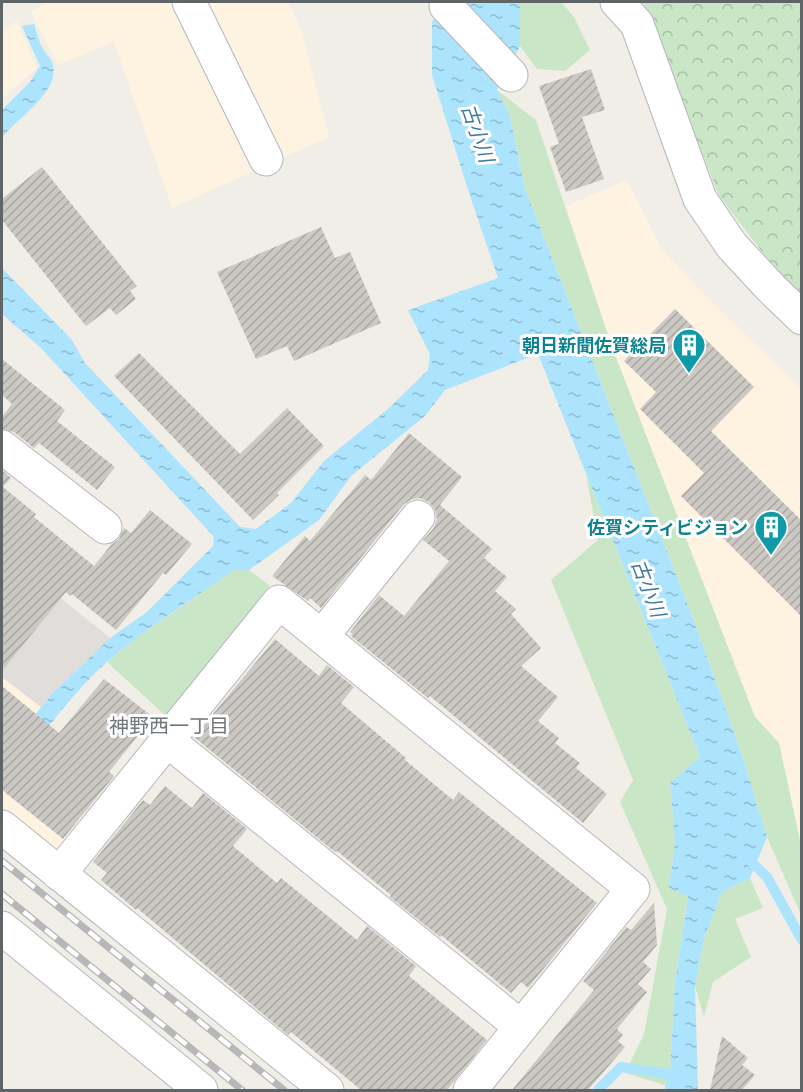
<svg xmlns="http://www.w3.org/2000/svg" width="803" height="1092" font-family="Manrope,'Noto Sans JP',sans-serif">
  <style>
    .commercial { fill: #fdf3e0 }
    .industrial { fill: #e0ddda }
    .green { fill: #c9e7c6 }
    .park { fill: url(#park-crowns) }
    .water { fill: url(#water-ripples) }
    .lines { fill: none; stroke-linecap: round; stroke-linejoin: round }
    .stream { stroke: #ace3fd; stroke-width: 10 }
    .building { fill: url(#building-hatch) }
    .minor-casing { stroke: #b5b8bc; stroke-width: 35 }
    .minor { stroke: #fff; stroke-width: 33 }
    .rail-casing { stroke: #b6b7b7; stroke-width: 7 }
    .rail { stroke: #fff; stroke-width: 4.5; stroke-dasharray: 14; stroke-linecap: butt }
    .labels { text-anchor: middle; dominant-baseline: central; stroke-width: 6; stroke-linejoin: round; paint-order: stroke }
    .culture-label { font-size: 18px; font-weight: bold; fill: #0d838f; stroke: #fff; text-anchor: end }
    .water-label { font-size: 20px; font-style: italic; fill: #41799f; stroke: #fff }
    .neighbourhood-label { font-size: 20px; fill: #707679; stroke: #fff }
  </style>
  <defs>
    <pattern id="park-crowns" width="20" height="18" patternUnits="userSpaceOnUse" patternTransform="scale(1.5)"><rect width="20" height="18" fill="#c9e7c6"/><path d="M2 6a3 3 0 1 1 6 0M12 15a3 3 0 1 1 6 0" fill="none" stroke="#a6bfa5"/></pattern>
    <pattern id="water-ripples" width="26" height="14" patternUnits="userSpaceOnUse" patternTransform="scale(1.5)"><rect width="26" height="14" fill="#ace3fd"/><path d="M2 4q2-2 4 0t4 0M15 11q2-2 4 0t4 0" fill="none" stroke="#8fbcd1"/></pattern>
    <pattern id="building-hatch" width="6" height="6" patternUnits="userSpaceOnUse" patternTransform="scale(1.5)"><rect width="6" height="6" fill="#ccc9c4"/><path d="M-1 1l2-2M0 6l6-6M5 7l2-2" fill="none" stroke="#a9a7a3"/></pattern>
  </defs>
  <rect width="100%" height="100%" fill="#f1eee8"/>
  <!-- commercial -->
  <path class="commercial" d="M 46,2 L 288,2 L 301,29 L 329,137 L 172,208 L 114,42 L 58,65 L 31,12 Z
    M 17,21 L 37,68 L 2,99 L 2,31 Z
    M 627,180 L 661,248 L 704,294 L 801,389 L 801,845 L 779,743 L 755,717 L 612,347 L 566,206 Z
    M 2,677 L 41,707 L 2,755 Z
    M 23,759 L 89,815 L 55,852 L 2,809 L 2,780 Z"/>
  <!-- industrial -->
  <path class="industrial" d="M 2,550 L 110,638 L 52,694 L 41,707 L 2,677 Z"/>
  <!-- green -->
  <path class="green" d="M 520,2 L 561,2 L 574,17 L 590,50 L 565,71 L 537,69 L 520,46 Z
    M 497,90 L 536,120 L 612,347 L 755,717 L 779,743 L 801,845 L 801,915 L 767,837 L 740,749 L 691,613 L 525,189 L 510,116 Z
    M 586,474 L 700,757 L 670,783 L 675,841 L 669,888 L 688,895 L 675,983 L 670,1074 L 665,1085 L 625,1073 L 644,1034 L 667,909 L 620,802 L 633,780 L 551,580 L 598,540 Z
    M 234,570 L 249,570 L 270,586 L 168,718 L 107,662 L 140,635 Z
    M 750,878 L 763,908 L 735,919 L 751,957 L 713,982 L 704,1017 L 695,986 L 705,935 L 722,892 Z"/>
  <!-- park -->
  <path class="park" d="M 643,2 L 801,2 L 801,298 L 784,280 L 719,196 Z"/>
  <!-- water -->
  <path class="water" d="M 456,2 L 520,2 L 520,46 L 497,90 L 510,116 L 525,189 L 691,613 L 740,749 L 767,837 L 750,878 L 722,892 L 705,935 L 695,986 L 698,1090 L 665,1090 L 665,1085 L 670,1074 L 675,983 L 688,896 L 669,888 L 675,841 L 670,783 L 700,757 L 538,354 L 445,390 L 425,416 L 351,476 L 319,520 L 249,570 L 234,570 C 192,600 147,627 108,661 C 68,696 39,743 2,780 L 2,755 L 52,694 L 110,638 L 147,612 L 213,546 L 214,537 L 41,348 L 2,314 L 2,268 L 72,340 L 85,363 L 240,527 L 256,529 L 291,503 L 324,461 L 388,409 L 428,370 L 430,354 L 408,310 L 498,278 L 470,196 L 432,75 L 432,21 Z
    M 34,24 C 37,33 39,43 44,51 C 46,54 51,58 52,62 C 63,91 16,118 2,138 L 2,110 L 30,82 L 40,66 L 22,26 Z"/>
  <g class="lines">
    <!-- stream -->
    <path class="stream" d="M 746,857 L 767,877 L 802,940
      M 598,1090 L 621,1067 L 681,1076"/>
  </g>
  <!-- building -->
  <path class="building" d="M 591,69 L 605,110 L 582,117 L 604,179 L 566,192 L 550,147 L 559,144 L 539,86 Z
    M 42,167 L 137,286 L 130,291 L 136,299 L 116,315 L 110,308 L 86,326 L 2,220 L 2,199 Z
    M 321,227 L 335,258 L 350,252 L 381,323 L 294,361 L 287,346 L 256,359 L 217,272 Z
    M 675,309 L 754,387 L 711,431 L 801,520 L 801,616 L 681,496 L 704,473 L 640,409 L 656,392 L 624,361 Z
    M 139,353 L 240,454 L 287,408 L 324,446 L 277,493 L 279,495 L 253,520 L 114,376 Z
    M 2,359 L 65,410 L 57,421 L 115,467 L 97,490 L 39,443 L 34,448 L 14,432 L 2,429 L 2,417 L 12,404 L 2,395 Z
    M 409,433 L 462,477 L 440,505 L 492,549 L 484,558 L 507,577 L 495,591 L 516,609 L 511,614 L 541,648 L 521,666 L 558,697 L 538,721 L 559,738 L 555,743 L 580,763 L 576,768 L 607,794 L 583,823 L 430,696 L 428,698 L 351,636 L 353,634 L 350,632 L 379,595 L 404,616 L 449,561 L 423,540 L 433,529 L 437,519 L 435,510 L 429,502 L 420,498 L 412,499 L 403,505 L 321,608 L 310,598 L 308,601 L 272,576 L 305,536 L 310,541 L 365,475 L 371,480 Z
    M 2,470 L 11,478 L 3,487 L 36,514 L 34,517 L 94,566 L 111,545 L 119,539 L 124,528 L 131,533 L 150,510 L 192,544 L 166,575 L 163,573 L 116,630 L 72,594 L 70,596 L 66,592 L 2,671 Z
    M 275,639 L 319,676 L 327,665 L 354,687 L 341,703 L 406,758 L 405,760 L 453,800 L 459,792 L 597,903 L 528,988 L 521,982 L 511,993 L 454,946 L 441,935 L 440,937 L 390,897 L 391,895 L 337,851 L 335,852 L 194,737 Z
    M 104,679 L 153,717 L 109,772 L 114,776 L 63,839 L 2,790 L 2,686 L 59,733 Z
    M 165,786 L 192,808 L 203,793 L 247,829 L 233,846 L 277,883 L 281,878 L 357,940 L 367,926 L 416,966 L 409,976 L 487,1040 L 447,1090 L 361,1090 L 291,1032 L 288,1035 L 137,908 L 136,910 L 101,880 L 107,873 L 93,862 L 143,800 L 150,805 Z
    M 654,903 L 657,945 L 643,962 L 651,969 L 638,984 L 647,992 L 617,1029 L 623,1035 L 618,1041 L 625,1047 L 588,1090 L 512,1090 L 594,990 L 583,981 L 626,927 L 631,930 Z
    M 722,1036 L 748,1058 L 742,1065 L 755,1075 L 742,1090 L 710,1090 Z"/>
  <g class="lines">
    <defs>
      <path id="minor" d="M 189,2 L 266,159
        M 617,2 L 637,24 L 700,199 L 732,246 L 771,288 L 802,318
        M 446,6 L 511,75
        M 2,447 L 105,527
        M 322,636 L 418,517
        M 167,740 L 521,1027
        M 2,827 L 327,1090
        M 59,874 L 279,602 L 633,889 L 470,1090
        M 2,928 L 201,1090"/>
    </defs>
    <!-- minor casing -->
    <use href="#minor" class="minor-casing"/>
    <!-- minor -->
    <use href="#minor" class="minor"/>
    <defs>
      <path id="rail" d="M 2,861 L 284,1090
        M 2,894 L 242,1090"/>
    </defs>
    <!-- rail casing -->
    <use href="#rail" class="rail-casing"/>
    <!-- rail -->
    <use href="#rail" class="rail"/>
  </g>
  <!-- icons -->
  <defs>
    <symbol id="building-pin" viewBox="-11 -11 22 30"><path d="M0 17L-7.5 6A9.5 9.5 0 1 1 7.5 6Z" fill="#0f9aa8" stroke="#fff"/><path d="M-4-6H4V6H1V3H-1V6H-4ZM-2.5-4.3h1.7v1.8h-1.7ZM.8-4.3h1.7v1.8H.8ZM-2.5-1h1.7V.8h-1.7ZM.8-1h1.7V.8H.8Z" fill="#fff"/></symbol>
  </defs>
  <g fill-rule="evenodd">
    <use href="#building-pin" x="670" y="326" width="38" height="52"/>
    <use href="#building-pin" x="752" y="508" width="38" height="52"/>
  </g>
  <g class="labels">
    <!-- culture labels -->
    <g class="culture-label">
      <text x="666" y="345">朝日新聞佐賀総局</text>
      <text x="748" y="527">佐賀シティビジョン</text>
    </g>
    <!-- water labels -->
    <g class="water-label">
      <text transform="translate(478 133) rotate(71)">古小川</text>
      <text transform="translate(649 588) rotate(69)">古小川</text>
    </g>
    <!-- neighbourhood labels -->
    <g class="neighbourhood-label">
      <text x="169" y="725">神野西一丁目</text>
    </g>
  </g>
  <!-- border -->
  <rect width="803" height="1092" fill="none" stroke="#5f6467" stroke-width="6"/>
</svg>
